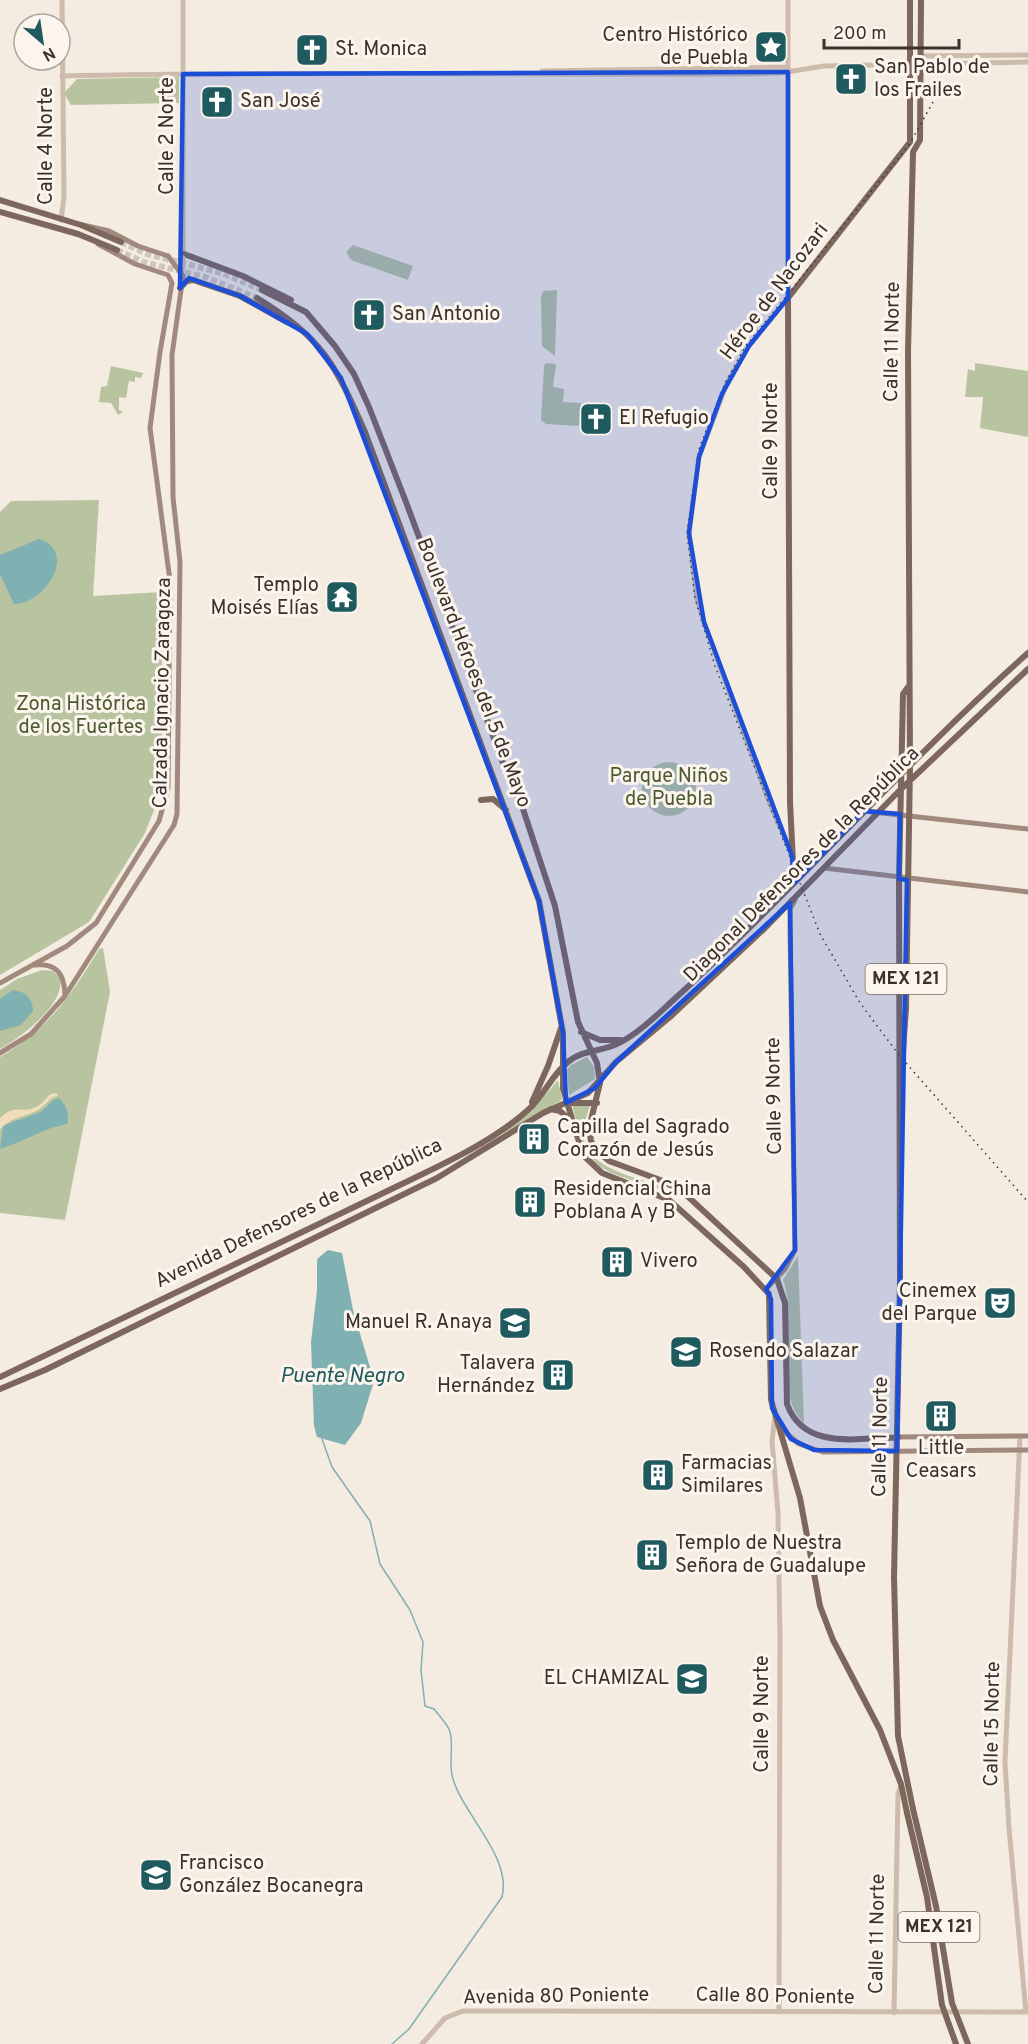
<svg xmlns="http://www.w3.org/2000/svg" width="1028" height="2044" font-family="Overpass,sans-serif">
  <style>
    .green { fill: #b8c4a0 }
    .sand { fill: #efdcb8 }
    .water { fill: #7fb0b2 }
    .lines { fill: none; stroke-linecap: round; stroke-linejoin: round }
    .stream { stroke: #7fb0b2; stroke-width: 1.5 }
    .primary-tunnel { stroke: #cfc6bd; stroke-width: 6; stroke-dasharray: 6 3; stroke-linecap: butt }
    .tertiary { stroke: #cdbbac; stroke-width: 5 }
    .secondary { stroke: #a18a7d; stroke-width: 5 }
    .primary { stroke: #7d675c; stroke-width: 6 }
    .rail { stroke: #3b302b; stroke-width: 1.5; stroke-dasharray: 1.5 4.5; stroke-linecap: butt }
    .tertiary-bridge { stroke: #cdbbac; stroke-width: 5 }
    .secondary-bridge { stroke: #a18a7d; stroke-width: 5 }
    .primary-bridge { stroke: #7d675c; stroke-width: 6 }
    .marked { fill: #1d4ed8; fill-opacity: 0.2; stroke: #1d4ed8; stroke-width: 4.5; stroke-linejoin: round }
    .labels { text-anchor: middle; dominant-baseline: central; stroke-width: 6; stroke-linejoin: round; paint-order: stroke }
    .shield { fill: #fbf5ee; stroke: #756b66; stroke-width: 1.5 }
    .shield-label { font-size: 18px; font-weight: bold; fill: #3b302b }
    .poi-label { font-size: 20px; fill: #3b302b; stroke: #fbf5ee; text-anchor: start }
    .street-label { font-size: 20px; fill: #3b302b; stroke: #fbf5ee }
    .park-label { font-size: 20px; fill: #4a5a2e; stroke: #fbf5ee }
    .water-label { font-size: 21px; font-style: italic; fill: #1f5a5e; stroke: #fbf5ee }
  </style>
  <rect width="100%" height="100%" fill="#f4ebe1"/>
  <!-- green -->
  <path class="green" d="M 179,77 L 179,103 L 71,105 L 64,93 L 77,79 Z
    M 353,245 L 413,266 L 408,280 L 351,260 L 346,252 Z
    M 557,290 L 555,356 L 542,346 L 541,297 L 543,291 Z
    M 546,363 L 556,364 L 553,387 L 564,389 L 563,402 L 581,403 L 579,426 L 546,424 L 541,420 L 544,366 Z
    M 975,363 L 1028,371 L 1028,437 L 980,428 L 983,397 L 965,397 L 968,369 L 975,371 Z
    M 111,366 L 143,373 L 141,378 L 135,377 L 135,382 L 129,381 L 126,398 L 119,397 L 119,410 L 123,412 L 118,415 L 111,403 L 99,402 L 101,387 L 107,386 Z
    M 99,500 L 93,596 L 162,592 L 162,766 L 156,805 L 145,833 L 89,922 L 0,975 L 0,512 L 11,501 Z
    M642 789a27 27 0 1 1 54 0a27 27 0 1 1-54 0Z
    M 103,948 L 110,992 L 65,1220 L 0,1213 L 0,1057 C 48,1029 71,996 99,949 Z
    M 42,970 L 53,971 L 60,978 C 66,1004 20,1038 0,1049 L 0,990 L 17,979 Z
    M 587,1057 L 594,1067 L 595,1079 L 569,1095 L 567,1070 L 571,1065 Z
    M 558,1080 L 562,1100 L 504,1133 L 503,1131 L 532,1111 Z
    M 572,1104 L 590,1105 C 588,1114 583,1123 583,1133 C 584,1168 635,1177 661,1186 L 662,1190 C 598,1168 588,1175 572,1104 Z
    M 798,1256 L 804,1423 C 771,1392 798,1321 783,1280 Z"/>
  <!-- sand -->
  <path class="sand" d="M 54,1093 L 58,1094 L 57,1096 C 49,1098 45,1106 38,1110 C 26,1117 10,1117 0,1130 L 0,1118 C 15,1103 22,1114 36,1107 C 44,1104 46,1095 54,1093 Z"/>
  <!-- water -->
  <path class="water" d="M 39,539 C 78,551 46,604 14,604 L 0,574 L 0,555 Z
    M 13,990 C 25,991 33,998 33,1011 L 21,1025 L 0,1031 L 0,999 Z
    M 59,1098 C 66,1104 70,1115 67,1124 C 44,1128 23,1142 0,1149 L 3,1126 C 15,1120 30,1117 40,1112 C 48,1107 50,1100 59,1098 Z
    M 328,1250 L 342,1253 L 353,1310 L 374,1381 L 361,1423 L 345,1445 L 317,1437 L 314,1426 L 311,1342 L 317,1290 L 317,1259 Z"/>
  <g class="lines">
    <!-- stream -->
    <path class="stream" d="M 322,1439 L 332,1467 L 370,1521 L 380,1564 L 410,1610 L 423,1642 L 421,1670 L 425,1706 L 434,1709 C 439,1716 448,1724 450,1732 C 454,1747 448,1764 453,1779 C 464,1816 512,1857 502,1897 L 409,2029 L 392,2044"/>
    <!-- primary-tunnel -->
    <path class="primary-tunnel" d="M 121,242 L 147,254 L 222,273 L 262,290
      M 117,250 L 143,262 L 205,277 L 257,298"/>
    <!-- tertiary -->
    <path class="tertiary" d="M 183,0 L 183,256
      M 788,0 L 788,298 L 749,346 L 727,383 L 699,457 L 689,533 L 697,599 L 704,622 L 768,799 L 792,854
      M 921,56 L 1028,55
      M 542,71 L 788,67
      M 62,76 C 292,71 521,75 750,74 L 780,73 L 824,66 L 1028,62
      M 61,220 L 64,197 L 62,0
      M 775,1417 L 772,1441 L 778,1513 L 780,1639 L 779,2012
      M 894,2013 L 898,1794 L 901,1786
      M 422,2044 L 445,2018 L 463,2011 L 1026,2012 L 1009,1828 L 1005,1762 L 1020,1436"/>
    <!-- secondary -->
    <path class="secondary" d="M 83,225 L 109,231 L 138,246 L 168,256
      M 864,811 L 1028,829
      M 824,868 L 1028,892
      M 35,965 C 57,963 64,974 65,994
      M 0,983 L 67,946 L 96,923 L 159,821 L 168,788 L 170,581 L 150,428 L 160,352 L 172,283 L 168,275 L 135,264 L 98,244
      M 0,1053 L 31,1034 L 65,996 L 174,825 L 177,814 L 180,562 L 173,497 L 172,355 L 183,276
      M 766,1289 L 785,1269 L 795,1250 L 790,931 L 790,909 L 795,900
      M 781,1429 L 799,1444 L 823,1452 L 1028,1450
      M 898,1437 L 1028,1436"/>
    <!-- primary -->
    <path class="primary" d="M 0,200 L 81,225 L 121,242
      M 0,212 L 78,234 L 117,250
      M 184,254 L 243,276 L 291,300
      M 180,288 L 187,281 L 193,280 L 240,296 L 287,322
      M 262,290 L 306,312 L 335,346 L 354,374 L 369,407 L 406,502 L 505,768 L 521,803 L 555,906 L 578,1022 L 597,1063 L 600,1083 L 589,1128 L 591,1141 L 598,1152 L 609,1161 L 663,1181 L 683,1192 L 777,1279 L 785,1303 L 787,1404 C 804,1451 858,1438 898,1437
      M 257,298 C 322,337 335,364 365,432 L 539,901 L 563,1033 L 563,1089 L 583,1155 L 602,1173 L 669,1200 L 744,1267 L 769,1294 L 771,1400 L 800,1498 L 820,1606 L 833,1640 L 880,1730 L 901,1784 L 907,1813
      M 908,687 L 903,694 L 899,879 L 900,1281 L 894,1577 L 898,1736 L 913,1809
      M 481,800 L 493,799 L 506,810
      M 794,882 L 790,802 L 788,298 L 910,142 L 910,0
      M 581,1032 L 600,1040 L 621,1040
      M 902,1064 L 906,1009 L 910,766 L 908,351 L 913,152 L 920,140 L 921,0
      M 532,1102 L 548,1066 L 561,1028
      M 570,1103 L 597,1103
      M 551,1109 L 560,1111 L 570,1120
      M 0,1377 L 375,1197 C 425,1172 487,1147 528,1110 C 544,1096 552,1074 569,1061 C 584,1049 603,1052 619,1043 C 637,1034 655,1017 669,1004 C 793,892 903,764 1028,653
      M 0,1389 L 45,1370 L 437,1178 L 543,1113 L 588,1093 L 616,1062 L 670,1017 L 765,928 L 900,790 L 1028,669"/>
    <!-- rail -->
    <path class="rail" d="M 933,102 L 909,145 L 745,347 L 725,383 L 699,449 L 687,533 L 695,598 L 715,666 L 820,934 L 860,1003 L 899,1055 L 1028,1202"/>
    <!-- tertiary-bridge -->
    <path class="tertiary-bridge" d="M 182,272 L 183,258"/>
    <!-- secondary-bridge -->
    <path class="secondary-bridge" d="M 168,256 L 183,276"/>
    <!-- primary-bridge -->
    <path class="primary-bridge" d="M 913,1809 L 936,1906 L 952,2003 L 968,2044
      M 907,1813 L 927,1897 L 942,2005 L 956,2044"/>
  </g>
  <!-- marked area -->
  <path class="marked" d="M 788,72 L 788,298 L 749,346 L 722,394 L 699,457 L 689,533 L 704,622 L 792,856 L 794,883 L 864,811 L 900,814 L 899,879 L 907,880 L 897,1451 L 814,1450 L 791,1439 L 772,1408 L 771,1299 L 766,1289 L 795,1250 L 790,903 L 616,1062 L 595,1088 L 566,1103 L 563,1033 L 539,901 L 341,378 L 307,334 L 240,296 L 189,278 L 180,288 L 183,74 Z"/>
  <!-- icons -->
  <defs>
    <symbol id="sight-square" viewBox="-11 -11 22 22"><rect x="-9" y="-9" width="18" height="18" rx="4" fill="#1f5a5e" stroke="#fbf5ee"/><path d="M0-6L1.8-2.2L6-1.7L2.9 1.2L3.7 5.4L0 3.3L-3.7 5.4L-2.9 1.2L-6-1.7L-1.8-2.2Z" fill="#fff"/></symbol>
    <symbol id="church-square" viewBox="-11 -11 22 22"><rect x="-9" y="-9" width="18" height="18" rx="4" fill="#1f5a5e" stroke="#fbf5ee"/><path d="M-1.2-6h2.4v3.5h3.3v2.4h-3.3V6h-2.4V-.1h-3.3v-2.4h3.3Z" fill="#fff"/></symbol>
    <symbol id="temple-square" viewBox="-11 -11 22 22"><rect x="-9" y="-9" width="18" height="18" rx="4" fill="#1f5a5e" stroke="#fbf5ee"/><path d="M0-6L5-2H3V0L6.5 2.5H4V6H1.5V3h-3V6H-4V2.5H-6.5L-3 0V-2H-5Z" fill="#fff"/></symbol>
    <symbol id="building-square" viewBox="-11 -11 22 22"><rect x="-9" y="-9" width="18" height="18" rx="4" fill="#1f5a5e" stroke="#fbf5ee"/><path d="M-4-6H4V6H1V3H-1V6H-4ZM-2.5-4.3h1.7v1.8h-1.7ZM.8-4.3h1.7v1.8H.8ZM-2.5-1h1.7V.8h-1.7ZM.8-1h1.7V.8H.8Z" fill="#fff"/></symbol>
    <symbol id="theatre-square" viewBox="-11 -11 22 22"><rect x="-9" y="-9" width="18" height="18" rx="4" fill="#1f5a5e" stroke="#fbf5ee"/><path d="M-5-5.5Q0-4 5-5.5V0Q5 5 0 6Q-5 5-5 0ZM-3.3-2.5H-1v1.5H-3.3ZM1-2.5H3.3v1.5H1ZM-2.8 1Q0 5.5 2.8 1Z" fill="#fff"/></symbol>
    <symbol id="school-square" viewBox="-11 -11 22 22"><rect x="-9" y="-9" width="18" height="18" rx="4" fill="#1f5a5e" stroke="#fbf5ee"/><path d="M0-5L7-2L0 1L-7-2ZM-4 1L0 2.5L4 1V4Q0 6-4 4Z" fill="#fff"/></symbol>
  </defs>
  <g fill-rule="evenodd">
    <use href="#sight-square" x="752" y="28" width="38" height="38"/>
    <use href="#church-square" x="293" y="31" width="38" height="38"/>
    <use href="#church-square" x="832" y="60" width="38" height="38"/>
    <use href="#church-square" x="198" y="83" width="38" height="38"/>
    <use href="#church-square" x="350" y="296" width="38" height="38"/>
    <use href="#church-square" x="577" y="400" width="38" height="38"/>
    <use href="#temple-square" x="323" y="578" width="38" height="38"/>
    <use href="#building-square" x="515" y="1120" width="38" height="38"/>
    <use href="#building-square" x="511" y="1183" width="38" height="38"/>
    <use href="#building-square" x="598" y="1243" width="38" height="38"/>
    <use href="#theatre-square" x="981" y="1284" width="38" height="38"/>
    <use href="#school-square" x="496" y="1304" width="38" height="38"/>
    <use href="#school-square" x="667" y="1333" width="38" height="38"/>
    <use href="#building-square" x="539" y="1356" width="38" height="38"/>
    <use href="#building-square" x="922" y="1397" width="38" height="38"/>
    <use href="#building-square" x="639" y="1456" width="38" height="38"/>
    <use href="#building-square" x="633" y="1536" width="38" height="38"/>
    <use href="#school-square" x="673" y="1660" width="38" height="38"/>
    <use href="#school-square" x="137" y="1856" width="38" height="38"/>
  </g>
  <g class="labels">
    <!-- shield labels -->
    <g class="shield">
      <rect x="865.5" y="964" width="81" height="30" rx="4.5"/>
      <rect x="898.5" y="1912" width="81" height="30" rx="4.5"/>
    </g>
    <g class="shield-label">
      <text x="906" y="979">MEX 121</text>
      <text x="939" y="1927">MEX 121</text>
    </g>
    <!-- poi labels -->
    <g class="poi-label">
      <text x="748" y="36" text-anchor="end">Centro Histórico<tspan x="748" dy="23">de Puebla</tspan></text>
      <text x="335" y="50">St. Monica</text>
      <text x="874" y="68">San Pablo de<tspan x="874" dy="23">los Frailes</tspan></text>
      <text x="240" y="102">San José</text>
      <text x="392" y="315">San Antonio</text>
      <text x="619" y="419">El Refugio</text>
      <text x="319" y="586" text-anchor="end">Templo<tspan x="319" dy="23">Moisés Elías</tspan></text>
      <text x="557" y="1128">Capilla del Sagrado<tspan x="557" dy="23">Corazón de Jesús</tspan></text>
      <text x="553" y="1190">Residencial China<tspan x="553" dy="23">Poblana A y B</tspan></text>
      <text x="640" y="1262">Vivero</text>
      <text x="977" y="1292" text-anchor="end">Cinemex<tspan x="977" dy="23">del Parque</tspan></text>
      <text x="492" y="1323" text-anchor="end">Manuel R. Anaya</text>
      <text x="709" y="1352">Rosendo Salazar</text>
      <text x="535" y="1364" text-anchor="end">Talavera<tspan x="535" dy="23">Hernández</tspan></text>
      <text x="941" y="1449" text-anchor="middle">Little<tspan x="941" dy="23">Ceasars</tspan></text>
      <text x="681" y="1464">Farmacias<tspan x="681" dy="23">Similares</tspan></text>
      <text x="675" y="1544">Templo de Nuestra<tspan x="675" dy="23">Señora de Guadalupe</tspan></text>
      <text x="669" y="1679" text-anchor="end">EL CHAMIZAL</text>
      <text x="179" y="1864">Francisco<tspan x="179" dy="23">González Bocanegra</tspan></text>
    </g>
    <!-- street labels -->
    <g class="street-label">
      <text transform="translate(168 136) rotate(-90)">Calle 2 Norte</text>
      <text transform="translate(47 146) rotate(-90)">Calle 4 Norte</text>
      <text transform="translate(775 292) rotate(-53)">Héroe de Nacozari</text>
      <text transform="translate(893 342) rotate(-89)">Calle 11 Norte</text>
      <text transform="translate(772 441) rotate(-90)">Calle 9 Norte</text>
      <text transform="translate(473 673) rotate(69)">Boulevard Héroes del 5 de Mayo</text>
      <text transform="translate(163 693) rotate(-89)">Calzada Ignacio Zaragoza</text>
      <text transform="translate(802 865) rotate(-45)">Diagonal Defensores de la República</text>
      <text transform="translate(775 1096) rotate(-91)">Calle 9 Norte</text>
      <text transform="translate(299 1214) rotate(-26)">Avenida Defensores de la República</text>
      <text transform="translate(881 1437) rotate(-89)">Calle 11 Norte</text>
      <text transform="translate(763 1714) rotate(-90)">Calle 9 Norte</text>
      <text transform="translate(993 1724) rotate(-89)">Calle 15 Norte</text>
      <text transform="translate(878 1934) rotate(-89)">Calle 11 Norte</text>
      <text transform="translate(556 1997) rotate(-1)">Avenida 80 Poniente</text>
      <text transform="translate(775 1997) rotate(1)">Calle 80 Poniente</text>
    </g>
    <!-- park labels -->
    <g class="park-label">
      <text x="81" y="705">Zona Histórica<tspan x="81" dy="23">de los Fuertes</tspan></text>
      <text x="669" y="777">Parque Niños<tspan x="669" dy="23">de Puebla</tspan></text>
    </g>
    <!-- water labels -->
    <g class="water-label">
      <text x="342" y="1376">Puente Negro</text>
    </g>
  </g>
  <!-- north arrow -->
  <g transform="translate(42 42) rotate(151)"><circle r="28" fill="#fbf5ee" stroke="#aea6a0" stroke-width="1.5"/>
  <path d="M0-4.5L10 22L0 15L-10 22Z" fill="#1f5a5e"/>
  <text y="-9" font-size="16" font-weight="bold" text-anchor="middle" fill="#3b302b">N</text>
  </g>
  <!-- scale -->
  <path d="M824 39v9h135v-9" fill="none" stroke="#3b302b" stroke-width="3"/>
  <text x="833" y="39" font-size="18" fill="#3b302b" stroke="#fbf5ee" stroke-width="4.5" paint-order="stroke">200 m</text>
</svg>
